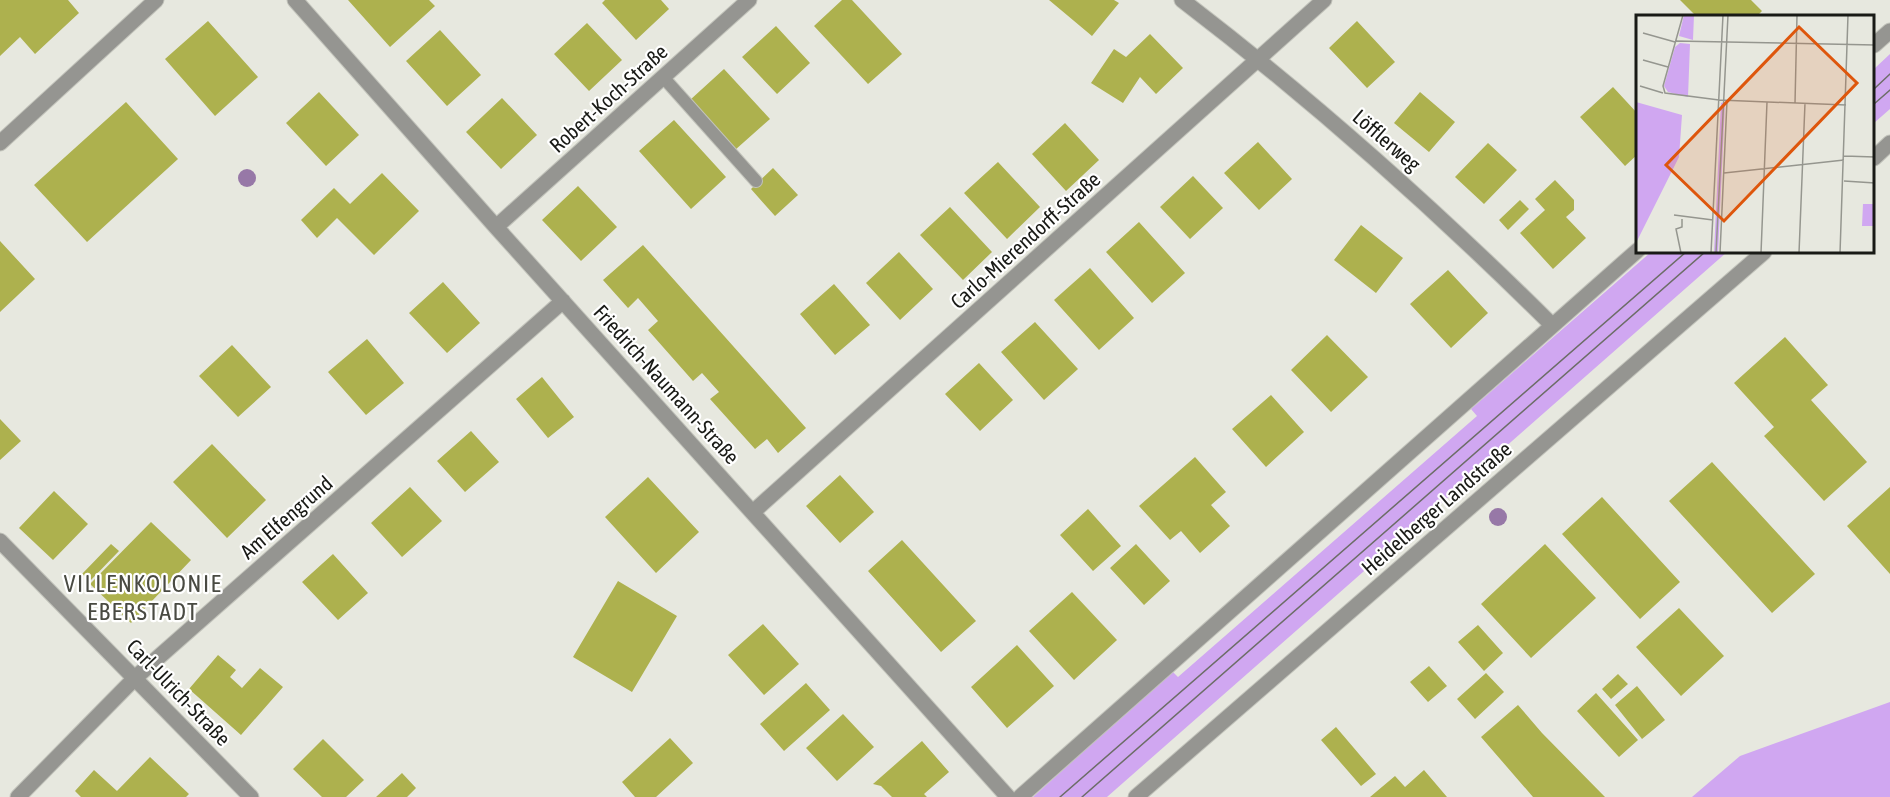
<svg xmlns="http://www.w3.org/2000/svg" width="1890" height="797" font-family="'Asap Condensed',sans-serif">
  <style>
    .green { fill: #d0a7f1 }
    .building { fill: #adb14e }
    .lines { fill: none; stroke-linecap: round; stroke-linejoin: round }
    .service-casing { stroke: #c2c3bb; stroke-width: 14 }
    .minor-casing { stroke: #c2c3bb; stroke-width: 17 }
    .tertiary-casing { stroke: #c2c3bb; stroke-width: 17 }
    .service { stroke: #959591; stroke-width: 12 }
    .minor { stroke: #959591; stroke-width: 15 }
    .tertiary { stroke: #959591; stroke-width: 15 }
    .tram { stroke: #6c6d67; stroke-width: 1.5 }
    .tree { fill: #9778a7 }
    .labels { text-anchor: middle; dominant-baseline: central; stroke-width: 4.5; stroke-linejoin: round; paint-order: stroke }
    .street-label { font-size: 21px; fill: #191a16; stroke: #fff }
    .quarter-label { font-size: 24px; letter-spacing: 1.5px; fill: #494a42; stroke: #fff }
    .inset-road { fill: none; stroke: #95968f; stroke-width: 1.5 }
    .view { fill: #de560c; fill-opacity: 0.15; stroke: #de560c; stroke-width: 3 }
    .inset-edge { fill: none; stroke: #191a16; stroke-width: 3 }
  </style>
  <rect width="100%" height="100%" fill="#e7e8df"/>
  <!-- green -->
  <path class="green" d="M 1890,54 L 1890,109 L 1874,123 L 1874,69 Z
    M 1651,252 L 1727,252 L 1107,797 L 1033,797 L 1172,671 L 1178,677 L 1477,416 L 1471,409 Z
    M 1890,702 L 1890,797 L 1692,797 L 1740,756 Z"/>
  <!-- building -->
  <path class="building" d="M 0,0 L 68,0 L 79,13 L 35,54 L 20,37 L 0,56 Z
    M 348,0 L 429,0 L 435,6 L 390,47 Z
    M 605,0 L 661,0 L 669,9 L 636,40 L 602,3 Z
    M 842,0 L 852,0 L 902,54 L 868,84 L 814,26 Z
    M 1049,0 L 1114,0 L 1119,3 L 1092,36 Z
    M 1680,0 L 1751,0 L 1762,11 L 1757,16 L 1696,16 Z
    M 208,21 L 258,77 L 215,116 L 165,59 Z
    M 1357,21 L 1395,62 L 1367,88 L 1329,48 Z
    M 587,23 L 622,60 L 589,91 L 554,54 Z
    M 776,26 L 810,63 L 777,94 L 742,57 Z
    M 440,30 L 481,75 L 447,106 L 406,61 Z
    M 1150,34 L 1183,68 L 1156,94 L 1140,77 L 1123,103 L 1091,83 L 1114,49 L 1126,57 Z
    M 724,69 L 770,119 L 735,150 L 690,100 Z
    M 1613,87 L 1638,114 L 1638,154 L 1625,166 L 1580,117 Z
    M 319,92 L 359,135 L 326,166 L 286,123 Z
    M 1420,92 L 1455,122 L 1429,152 L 1394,123 Z
    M 502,98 L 537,135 L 501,169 L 466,132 Z
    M 126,102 L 178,159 L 87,242 L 34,185 Z
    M 674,120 L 726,177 L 691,209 L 639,151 Z
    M 1065,123 L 1099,160 L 1066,191 L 1032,154 Z
    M 1258,142 L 1292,179 L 1259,210 L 1224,173 Z
    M 1488,143 L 1517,170 L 1484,204 L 1455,177 Z
    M 998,162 L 1040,207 L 1007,239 L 964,193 Z
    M 773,168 L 798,195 L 775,216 L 751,189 Z
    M 382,173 L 419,211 L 374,255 L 337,218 L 317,238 L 301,220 L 334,188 L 350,204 Z
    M 1193,176 L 1223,208 L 1190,239 L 1160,207 Z
    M 1555,180 L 1574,200 L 1574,210 L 1566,217 L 1586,238 L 1553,269 L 1520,233 L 1545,210 L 1535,199 Z
    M 578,186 L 617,227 L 581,261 L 542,220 Z
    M 1520,200 L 1529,209 L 1508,230 L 1499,220 Z
    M 950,207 L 992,252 L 963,280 L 920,235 Z
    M 1139,222 L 1185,273 L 1152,303 L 1106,252 Z
    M 1361,225 L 1403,258 L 1376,293 L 1334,260 Z
    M 0,241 L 35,279 L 0,312 Z
    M 643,245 L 806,428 L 778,453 L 767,439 L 755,449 L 710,399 L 719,392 L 702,373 L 693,381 L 648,330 L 658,321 L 638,298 L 628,308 L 603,280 Z
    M 899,252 L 933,289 L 900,320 L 866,283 Z
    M 1090,268 L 1134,318 L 1099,350 L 1054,300 Z
    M 1448,270 L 1488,313 L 1451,348 L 1410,304 Z
    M 443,282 L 480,323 L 447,353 L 409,313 Z
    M 834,284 L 870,325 L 835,355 L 800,314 Z
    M 1035,322 L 1078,369 L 1044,400 L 1001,352 Z
    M 1327,335 L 1368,377 L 1331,412 L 1291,370 Z
    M 1785,337 L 1828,385 L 1811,400 L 1867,462 L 1824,501 L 1764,436 L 1774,427 L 1734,383 Z
    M 367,339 L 404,383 L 366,415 L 328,372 Z
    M 232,345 L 271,387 L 238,417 L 199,376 Z
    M 979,363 L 1013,400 L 980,431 L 945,394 Z
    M 542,377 L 574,417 L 548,438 L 516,399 Z
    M 1271,395 L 1304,432 L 1266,467 L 1232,429 Z
    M 0,419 L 21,441 L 0,460 Z
    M 471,431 L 499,462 L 465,492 L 437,461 Z
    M 212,444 L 266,500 L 227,538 L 173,482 Z
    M 1195,457 L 1226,492 L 1211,505 L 1230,526 L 1200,553 L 1181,531 L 1170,540 L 1139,506 Z
    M 1712,462 L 1815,574 L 1772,613 L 1669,501 Z
    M 840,475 L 874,512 L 840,543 L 806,506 Z
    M 648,477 L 699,532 L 656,573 L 605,517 Z
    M 410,487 L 442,521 L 402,557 L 371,523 Z
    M 1890,487 L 1890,574 L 1847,526 Z
    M 54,491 L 88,524 L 53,560 L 19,528 Z
    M 1602,497 L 1680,582 L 1640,619 L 1562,534 Z
    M 1088,509 L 1121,546 L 1093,571 L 1060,535 Z
    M 151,522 L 191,560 L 131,623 L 90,584 Z
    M 902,540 L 976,621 L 941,652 L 868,571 Z
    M 111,544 L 119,551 L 90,581 L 82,574 Z
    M 1136,544 L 1170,581 L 1144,605 L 1110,568 Z
    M 1545,544 L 1596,598 L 1531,658 L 1481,604 Z
    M 333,554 L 368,593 L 338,620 L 302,582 Z
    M 618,581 L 677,616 L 632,692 L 573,657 Z
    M 1072,592 L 1117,640 L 1074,680 L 1029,631 Z
    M 1679,608 L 1724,656 L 1681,696 L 1636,647 Z
    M 763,624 L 799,664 L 764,695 L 728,655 Z
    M 1478,625 L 1503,653 L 1484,671 L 1458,642 Z
    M 1017,645 L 1054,686 L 1007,728 L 971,687 Z
    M 218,655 L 236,670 L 230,677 L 242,688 L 260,668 L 283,687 L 241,735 L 189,689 Z
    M 1429,666 L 1447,686 L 1428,702 L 1410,682 Z
    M 1486,673 L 1504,692 L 1475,719 L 1457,699 Z
    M 1618,674 L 1628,684 L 1611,699 L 1602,689 Z
    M 806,683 L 830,710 L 784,751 L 760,724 Z
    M 1637,686 L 1665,720 L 1642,739 L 1615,705 Z
    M 1596,693 L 1638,740 L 1619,757 L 1577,711 Z
    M 1518,705 L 1542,733 L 1605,797 L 1533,797 L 1481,737 Z
    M 843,714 L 874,747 L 837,781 L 806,748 Z
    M 1336,727 L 1376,774 L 1361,786 L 1321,740 Z
    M 670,738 L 693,763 L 656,797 L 635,797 L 622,782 Z
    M 323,739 L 364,780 L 346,797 L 322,797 L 293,769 Z
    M 922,741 L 949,772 L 924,794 L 927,797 L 892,797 L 881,786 L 873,784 Z
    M 150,757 L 189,794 L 186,797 L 81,797 L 75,791 L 94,770 L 117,791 Z
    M 1424,770 L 1447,797 L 1370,797 L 1395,776 L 1405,787 Z
    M 402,773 L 416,788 L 407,797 L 376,797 Z"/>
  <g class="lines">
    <defs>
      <path id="service" d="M 663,77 L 756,181"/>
      <path id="minor" d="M 295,0 L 496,227 L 1008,797
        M 1182,0 C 1313,100 1435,209 1552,325
        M 1874,45 L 1890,31
        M 0,143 L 156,0
        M 496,227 L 749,0
        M 754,511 L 1324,0
        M 0,541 L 251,797
        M 18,797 L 136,677 L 563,301
        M 1020,797 L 1638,250"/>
      <path id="tertiary" d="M 1874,158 L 1890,143
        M 1136,797 L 1764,252"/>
    </defs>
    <!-- service casing -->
    <use href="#service" class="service-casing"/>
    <!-- minor casing -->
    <use href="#minor" class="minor-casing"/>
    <!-- tertiary casing -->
    <use href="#tertiary" class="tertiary-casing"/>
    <!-- service -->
    <use href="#service" class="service"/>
    <!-- minor -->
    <use href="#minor" class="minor"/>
    <!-- tertiary -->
    <use href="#tertiary" class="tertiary"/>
    <!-- tram -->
    <path class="tram" d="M 1874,89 L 1890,74
      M 1874,104 L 1890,90
      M 1060,797 L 1686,252
      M 1082,797 L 1705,252"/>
  </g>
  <!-- trees -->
  <g class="tree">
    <circle cx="247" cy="178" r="9"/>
    <circle cx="1498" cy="517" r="9"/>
  </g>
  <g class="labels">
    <!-- street labels -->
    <g class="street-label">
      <text transform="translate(608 98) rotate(-42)">Robert-Koch-Straße</text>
      <text transform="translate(1387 140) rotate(41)">Löfflerweg</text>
      <text transform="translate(1025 240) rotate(-42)">Carlo-Mierendorff-Straße</text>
      <text transform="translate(667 384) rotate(48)">Friedrich-Naumann-Straße</text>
      <text transform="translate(1436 508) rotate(-41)">Heidelberger Landstraße</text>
      <text transform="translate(286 517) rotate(-41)">Am Elfengrund</text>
      <text transform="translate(179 692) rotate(46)">Carl-Ulrich-Straße</text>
    </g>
    <!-- quarter labels -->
    <g class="quarter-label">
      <text x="143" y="583">VILLENKOLONIE<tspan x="143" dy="28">EBERSTADT</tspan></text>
    </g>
  </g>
  <!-- overview -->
  <g transform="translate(1636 15)">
    <rect width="238" height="238" fill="#e7e8df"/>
    <path d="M 48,0 L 58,0 L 57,25 L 43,21 ZM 44,28 L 54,29 L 52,82 L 32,77 L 28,71 L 39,32 ZM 0,87 L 46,100 L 43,142 L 0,228 ZM 89,87 L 82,238 L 78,238 L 85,88 ZM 227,189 L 238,189 L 238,211 L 226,211 Z" fill="#d0a7f1"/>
    <path class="inset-road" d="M 47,0 L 27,71 L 29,78 L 83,85 L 210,90M 7,18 L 39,27M 39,26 L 239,30M 7,45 L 32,52M 4,71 L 27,78M 159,88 L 161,0M 208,141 L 239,142M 88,158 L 208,145M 208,166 L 239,168M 38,200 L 77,205M 45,238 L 40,214 L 46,212 L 46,204M 75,238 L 87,0M 80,238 L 92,0M 84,238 L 91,86M 125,238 L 131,87M 163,238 L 169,88M 204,238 L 212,0"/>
    <path class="view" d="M 163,12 L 221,68 L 88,206 L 30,150 Z"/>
    <rect width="238" height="238" class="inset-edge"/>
  </g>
</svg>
